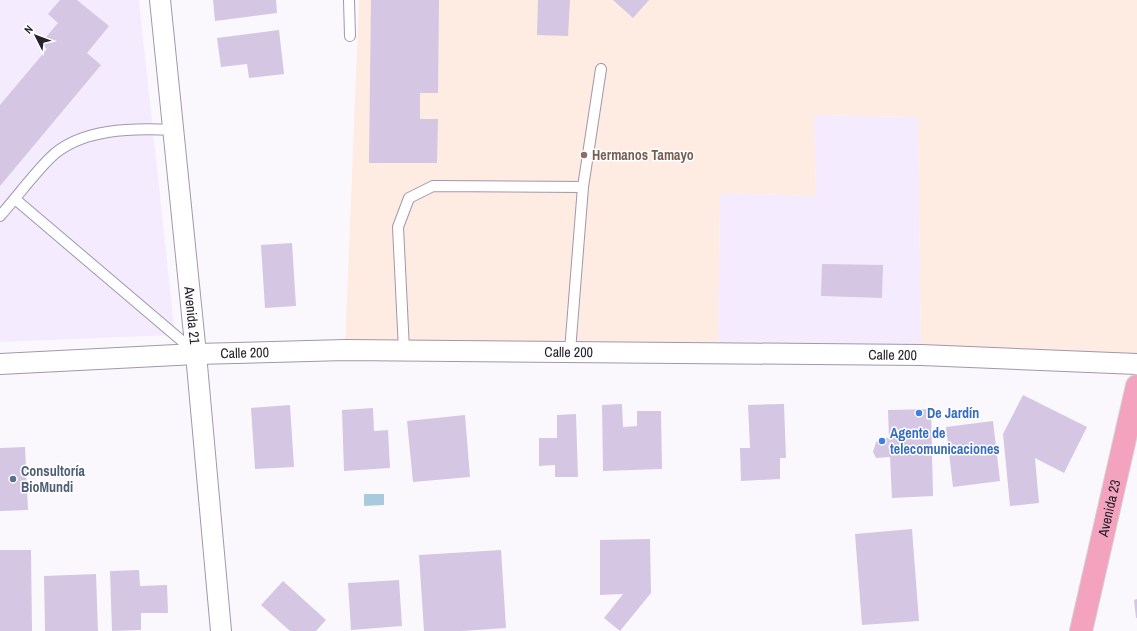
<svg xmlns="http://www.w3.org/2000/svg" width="1137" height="631" font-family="'Archivo Narrow',sans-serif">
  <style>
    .built { fill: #f5ebfe }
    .education { fill: #feebe2 }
    .water { fill: #a9c9dd }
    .building { fill: #d5c6e3 }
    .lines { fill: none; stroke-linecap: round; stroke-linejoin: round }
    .service-casing { stroke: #a296ad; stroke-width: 12 }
    .minor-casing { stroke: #a296ad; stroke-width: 22 }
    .primary-casing { stroke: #d4d3d4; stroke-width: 24 }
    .service { stroke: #fff; stroke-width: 10 }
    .minor { stroke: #fff; stroke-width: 20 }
    .primary { stroke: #f3a3be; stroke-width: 22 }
    .education-dot { fill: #8d6e63; stroke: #fff; stroke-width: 1.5 }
    .shop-dot { fill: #3f7fe0; stroke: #fff; stroke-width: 1.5 }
    .service-dot { fill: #5c6f8a; stroke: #fff; stroke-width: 1.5 }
    .labels { text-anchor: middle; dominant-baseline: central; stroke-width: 3; stroke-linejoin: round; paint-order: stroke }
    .education-label { font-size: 14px; font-weight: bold; fill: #785e54; stroke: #fff; text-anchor: start }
    .street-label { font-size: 14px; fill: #26212a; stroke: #fff }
    .shop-label { font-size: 14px; font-weight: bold; fill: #366cbe; stroke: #fff; text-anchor: start }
    .service-label { font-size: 14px; font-weight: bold; fill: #4e5e75; stroke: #fff; text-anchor: start }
  </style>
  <rect width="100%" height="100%" fill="#fbf8fd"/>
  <!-- built -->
  <path class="built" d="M 0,0 L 139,0 L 175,335 L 0,342 Z
    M 814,115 L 918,117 L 921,355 L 718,352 L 720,193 L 816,196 Z"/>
  <!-- education -->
  <path class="education" d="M 359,0 L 1137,0 L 1137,364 L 921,355 L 918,117 L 814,115 L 816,196 L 720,193 L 718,352 L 345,350 Z"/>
  <!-- water -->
  <path class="water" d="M 364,494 L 384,494 L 384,505 L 364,506 Z"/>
  <!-- building -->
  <path class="building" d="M 60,0 L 77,0 L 109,26 L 87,53 L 101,65 L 0,186 L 0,105 L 47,49 L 41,43 L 58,23 L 48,14 Z
    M 213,0 L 276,0 L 277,13 L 215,21 Z
    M 371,0 L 439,0 L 438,93 L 420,93 L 420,119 L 438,119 L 437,163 L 369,163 Z
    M 538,0 L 570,0 L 568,36 L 537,35 Z
    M 613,0 L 649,0 L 633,18 Z
    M 279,30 L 284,74 L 249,78 L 247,64 L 221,67 L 217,38 Z
    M 292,243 L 296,306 L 265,308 L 261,245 Z
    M 822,264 L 883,265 L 882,298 L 821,296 Z
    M 1023,395 L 1087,427 L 1064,473 L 1035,458 L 1039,503 L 1010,506 L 1003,434 Z
    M 622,404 L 623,427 L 637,426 L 637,411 L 661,411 L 662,469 L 603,471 L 602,405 Z
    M 784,404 L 786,458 L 780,458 L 780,479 L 741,481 L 740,448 L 750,448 L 748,405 Z
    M 290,405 L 294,467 L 255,469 L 251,408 Z
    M 373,408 L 374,431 L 388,430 L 390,468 L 344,471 L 342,410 Z
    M 931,409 L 933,496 L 892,498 L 890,457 L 876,458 L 873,452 L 876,442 L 881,438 L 889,438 L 888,410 Z
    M 576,414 L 578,477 L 555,477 L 555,465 L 539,466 L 539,438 L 557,438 L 557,415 Z
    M 465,415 L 470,477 L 413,482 L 407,421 Z
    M 993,421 L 1000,481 L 953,487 L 946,427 Z
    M 25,447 L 28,510 L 0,511 L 0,448 Z
    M 912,529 L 919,621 L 862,625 L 855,534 Z
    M 650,539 L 651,593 L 620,631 L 604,618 L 623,594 L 600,595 L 600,540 Z
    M 0,550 L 31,550 L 32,631 L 0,631 Z
    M 501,550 L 506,628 L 462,631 L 424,631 L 419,555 Z
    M 139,570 L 140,586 L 167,585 L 168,613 L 141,613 L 141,630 L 112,631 L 110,571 Z
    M 96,574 L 98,631 L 45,631 L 44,576 Z
    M 399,580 L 402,626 L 351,630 L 348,583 Z
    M 283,581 L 326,620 L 316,631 L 290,631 L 261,605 Z
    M 1137,599 L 1137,618 L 1136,618 L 1134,600 Z"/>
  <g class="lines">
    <defs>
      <path id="service" d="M 349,0 L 350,36
        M 15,199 L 195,352
        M 0,216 C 17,197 32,176 50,158 C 80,128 133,128 173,130
        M 404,350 L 398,227 L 409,198 L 433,186 L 583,187
        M 570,351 L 583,187 L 601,69"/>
      <g id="minor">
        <path id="s1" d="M 160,0 L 196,354 L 221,631"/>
        <path id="s2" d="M 0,364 L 196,354 L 345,350 L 921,355 L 1137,364"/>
      </g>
      <g id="primary">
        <path id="s3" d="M 1081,631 L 1137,386"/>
      </g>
    </defs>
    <!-- service casing -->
    <use href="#service" class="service-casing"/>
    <!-- minor casing -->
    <use href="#minor" class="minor-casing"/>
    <!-- primary casing -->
    <use href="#primary" class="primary-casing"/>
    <!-- service -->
    <use href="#service" class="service"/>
    <!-- minor -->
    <use href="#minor" class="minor"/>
    <!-- primary -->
    <use href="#primary" class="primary"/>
  </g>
  <!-- markers -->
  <circle class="education-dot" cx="584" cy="155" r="4"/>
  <g class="shop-dot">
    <circle cx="919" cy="413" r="4"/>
    <circle cx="882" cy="441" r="4"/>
  </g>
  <circle class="service-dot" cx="13" cy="479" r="4"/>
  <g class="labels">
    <!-- education labels -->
    <g class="education-label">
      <text x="592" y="155">Hermanos Tamayo</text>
    </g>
    <!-- street labels -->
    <g class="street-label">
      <text stroke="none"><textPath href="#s1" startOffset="317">Avenida 21</textPath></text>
      <text stroke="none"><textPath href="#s2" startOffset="569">Calle 200</textPath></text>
      <text stroke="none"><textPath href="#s2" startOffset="245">Calle 200</textPath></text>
      <text stroke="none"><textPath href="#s2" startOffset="893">Calle 200</textPath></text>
      <text stroke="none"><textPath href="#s3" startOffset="126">Avenida 23</textPath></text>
    </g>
    <!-- shop labels -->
    <g class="shop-label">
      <text x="927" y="413">De Jardín</text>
      <text x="890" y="433">Agente de<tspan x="890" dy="16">telecomunicaciones</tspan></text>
    </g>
    <!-- service labels -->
    <g class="service-label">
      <text x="21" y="471">Consultoría<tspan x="21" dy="16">BioMundi</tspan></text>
    </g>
  </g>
  <!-- north arrow -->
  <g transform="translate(36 36) rotate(312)" stroke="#ffffff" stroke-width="3" paint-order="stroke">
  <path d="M0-3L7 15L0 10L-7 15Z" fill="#26212a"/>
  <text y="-6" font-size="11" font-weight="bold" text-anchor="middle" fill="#26212a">N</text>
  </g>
</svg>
